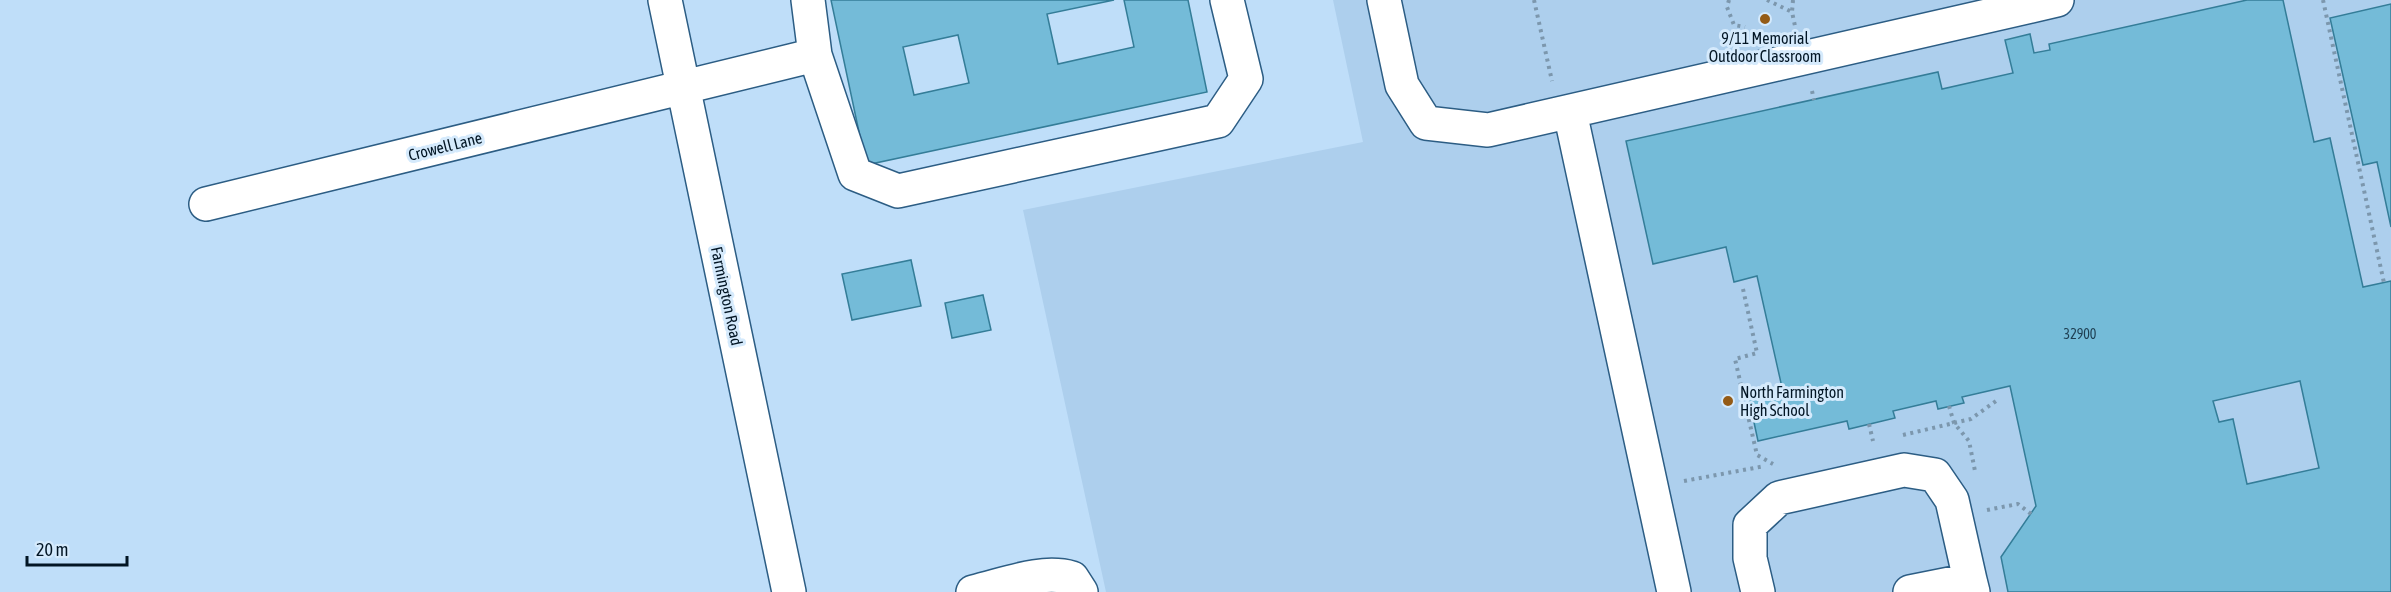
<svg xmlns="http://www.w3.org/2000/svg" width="2391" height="592" font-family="'Asap Condensed',sans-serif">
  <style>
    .built { fill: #adcfed }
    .building { fill: #74bbd8; stroke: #347d98; stroke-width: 1.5; fill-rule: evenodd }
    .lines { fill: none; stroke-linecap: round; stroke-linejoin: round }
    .minor-casing { stroke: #2c5d84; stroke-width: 36 }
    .path { stroke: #7c97ad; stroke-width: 4; stroke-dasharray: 3 4.5; stroke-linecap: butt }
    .minor { stroke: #fff; stroke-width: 33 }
    .poi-dot { fill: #945b16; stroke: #d5eafc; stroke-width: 2 }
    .labels { text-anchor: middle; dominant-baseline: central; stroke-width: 6; stroke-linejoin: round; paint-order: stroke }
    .number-label { font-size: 14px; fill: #1e3e51 }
    .poi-label { font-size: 16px; fill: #021524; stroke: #d5eafc }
    .street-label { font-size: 16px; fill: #021524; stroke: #d5eafc }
  </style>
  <rect width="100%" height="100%" fill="#bfdef9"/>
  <!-- built -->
  <path class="built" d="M 1333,0 L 2391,0 L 2391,592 L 1106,592 L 1023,210 L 1363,142 Z"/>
  <!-- building -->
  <path class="building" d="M 831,0 L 1114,0 L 1047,14 L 1058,64 L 1134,47 L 1124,0 L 1188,0 L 1207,92 L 866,165 ZM 958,35 L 969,83 L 914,95 L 903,47 Z
    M 2247,0 L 2283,0 L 2314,142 L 2330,138 L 2363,287 L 2391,281 L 2391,592 L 2008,592 L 2001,557 L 2036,506 L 2010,386 L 1962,397 L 1964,403 L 1938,409 L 1936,401 L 1893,411 L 1895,418 L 1849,429 L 1847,421 L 1758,441 L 1749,399 L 1783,392 L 1757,276 L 1734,282 L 1726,247 L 1653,264 L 1626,141 L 1938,72 L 1942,89 L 2013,73 L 2005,40 L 2030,34 L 2034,53 L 2050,50 L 2049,44 ZM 2300,381 L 2319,468 L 2247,484 L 2233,419 L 2219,422 L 2213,401 Z
    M 2391,4 L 2391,227 L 2377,162 L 2363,165 L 2330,18 Z
    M 911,260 L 921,306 L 852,320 L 842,274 Z
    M 983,295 L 991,330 L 952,338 L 945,303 Z"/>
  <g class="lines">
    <defs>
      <path id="minor" d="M 665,0 L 789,592
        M 1384,0 L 1402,85 L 1426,123 L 1488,130 L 2057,0
        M 815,55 L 855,174 L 898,191 L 1218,121 L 1246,79 L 1227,0
        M 1570,112 L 1674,592
        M 206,204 L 815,55 L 808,0
        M 973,592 C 1004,585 1041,569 1072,578 L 1081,592
        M 1758,592 L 1750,558 L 1750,525 L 1779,498 L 1904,470 L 1935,475 L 1952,500 L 1970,580
        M 1910,592 L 1970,580 L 1973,592"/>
    </defs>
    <!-- minor casing -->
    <use href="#minor" class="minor-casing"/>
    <!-- path -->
    <path class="path" d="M 1534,0 L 1552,81
      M 1729,0 L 1727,7 L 1734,25 L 1745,27
      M 1767,0 L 1792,12
      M 1793,0 L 1792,12 L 1795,26
      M 2323,0 L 2384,283
      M 1812,91 L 1814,100
      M 1743,289 L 1757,353 L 1735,359 L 1757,455 L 1773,464
      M 1949,406 L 1954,423 L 1969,441 L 1975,471
      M 1869,424 L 1873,441
      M 1903,435 L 1971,419 L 1996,401
      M 1684,481 L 1765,466
      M 1987,510 L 2018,504 L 2031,514"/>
    <!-- minor -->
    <use href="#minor" class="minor"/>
  </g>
  <!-- markers -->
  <g class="poi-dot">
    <circle cx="1765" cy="19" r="6"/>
    <circle cx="1728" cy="401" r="6"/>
  </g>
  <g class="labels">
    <!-- number labels -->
    <g class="number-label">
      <text x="2080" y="334">32900</text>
    </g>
    <!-- poi labels -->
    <g class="poi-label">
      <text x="1765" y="38">9/11 Memorial<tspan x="1765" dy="18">Outdoor Classroom</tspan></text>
      <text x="1740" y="392" text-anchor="start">North Farmington<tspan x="1740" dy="18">High School</tspan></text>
    </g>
    <!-- street labels -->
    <g class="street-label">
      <text transform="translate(445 146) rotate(-14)">Crowell Lane</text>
      <text transform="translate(727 296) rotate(78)">Farmington Road</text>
    </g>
  </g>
  <!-- scale -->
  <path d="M27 556v9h100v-9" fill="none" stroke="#021524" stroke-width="3"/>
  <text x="36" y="556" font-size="18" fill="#021524" stroke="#d5eafc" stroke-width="4.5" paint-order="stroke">20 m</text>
</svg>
